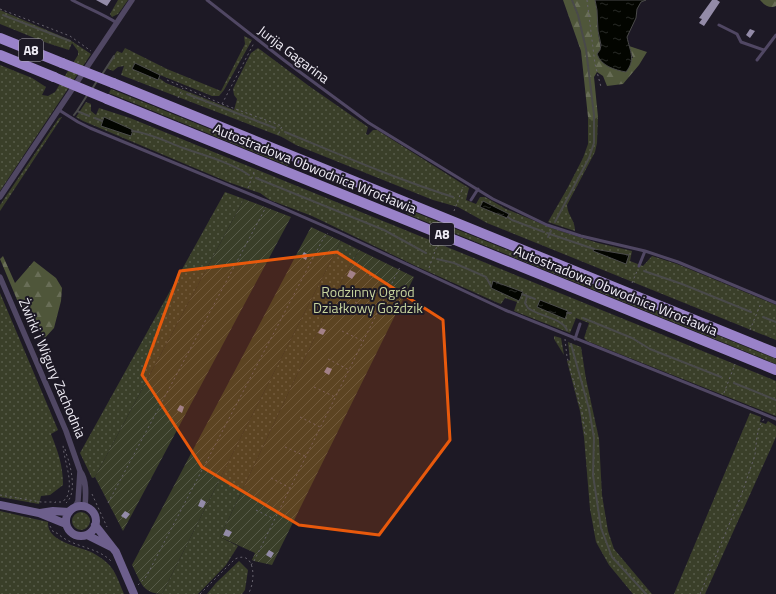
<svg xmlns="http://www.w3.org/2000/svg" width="776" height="594" font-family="'Titillium Web',sans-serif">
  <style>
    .grass { fill: url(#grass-dots) }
    .forest { fill: url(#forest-firs) }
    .garden { fill: url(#garden-furrows) }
    .water { fill: url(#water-ripples); stroke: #4a4a4a }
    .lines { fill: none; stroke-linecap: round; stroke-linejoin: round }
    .stream { stroke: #4a4a4a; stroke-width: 2 }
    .building { fill: #938ba8 }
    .path { stroke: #67636e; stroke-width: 1; stroke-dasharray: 2 3; stroke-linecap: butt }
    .lane { stroke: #504763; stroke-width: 3 }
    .street { stroke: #504763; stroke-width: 5.5 }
    .secondary { stroke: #6d5f8c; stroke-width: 8 }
    .highway { stroke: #9982c8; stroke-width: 10 }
    .highway-bridge { stroke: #9982c8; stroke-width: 10 }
    .marked { fill: #e8590c; fill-opacity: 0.2; stroke: #e8590c; stroke-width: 3; stroke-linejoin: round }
    .labels { text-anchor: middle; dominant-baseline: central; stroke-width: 4; stroke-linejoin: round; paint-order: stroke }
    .shield { fill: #1d1925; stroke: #b0adb7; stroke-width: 1 }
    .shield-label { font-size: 13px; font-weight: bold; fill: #efecf5 }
    .street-label { font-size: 14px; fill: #efecf5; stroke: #1d1925 }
    .park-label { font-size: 14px; fill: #c6d39d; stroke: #1d1925 }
  </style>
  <defs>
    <pattern id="grass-dots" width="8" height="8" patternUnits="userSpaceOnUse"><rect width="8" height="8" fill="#3a3f29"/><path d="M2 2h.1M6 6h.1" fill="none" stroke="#575b49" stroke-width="1.8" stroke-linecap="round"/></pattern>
    <pattern id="forest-firs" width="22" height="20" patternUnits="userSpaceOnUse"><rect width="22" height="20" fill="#4f563a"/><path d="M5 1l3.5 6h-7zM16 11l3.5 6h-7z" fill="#696e57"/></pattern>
    <pattern id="garden-furrows" width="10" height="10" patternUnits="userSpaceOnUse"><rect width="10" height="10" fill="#3a3f29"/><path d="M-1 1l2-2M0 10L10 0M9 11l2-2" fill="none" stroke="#575b49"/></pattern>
    <pattern id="water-ripples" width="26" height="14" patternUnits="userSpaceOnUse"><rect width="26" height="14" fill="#030500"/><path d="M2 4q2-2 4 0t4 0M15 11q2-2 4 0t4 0" fill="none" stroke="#282a26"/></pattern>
  </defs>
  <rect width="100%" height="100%" fill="#1d1925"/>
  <!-- grass -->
  <path class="grass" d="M 118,0 L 128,0 L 118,14 L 112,17 L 110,14 Z
    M 0,10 L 70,40 L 91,54 L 0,191 L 0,65 L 32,78 L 46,87 L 42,95 L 48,96 L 55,92 L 78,55 L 78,51 L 72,43 L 69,50 L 47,43 L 0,24 Z
    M 244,36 L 252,40 L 224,90 L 219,96 L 212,96 L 160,75 L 159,78 L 166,83 L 234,110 L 237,99 L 234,95 L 233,89 L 251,53 L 258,48 L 309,86 L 368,127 L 366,134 L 368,135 L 373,130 L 377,130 L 469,188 L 466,200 L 476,204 L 480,197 L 485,197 L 506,209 L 554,229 L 598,243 L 632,251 L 630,261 L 643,266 L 652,256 L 677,264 L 776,305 L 776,340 L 487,223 L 458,207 L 433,200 L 296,145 L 282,137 L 121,75 L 124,66 L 118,67 L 113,71 L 106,68 L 117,51 L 122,53 L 125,48 L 167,69 L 221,91 L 245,44 Z
    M 111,89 L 289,161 L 288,166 L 109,93 Z
    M 86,102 L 91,104 L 91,111 L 96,115 L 99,108 L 130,118 L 776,381 L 776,416 L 587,341 L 584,338 L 589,323 L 576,318 L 570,333 L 514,311 L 517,302 L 505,298 L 501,304 L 498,303 L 418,267 L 312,216 L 270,200 L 260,193 L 228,182 L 83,121 L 76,117 Z
    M 62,117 L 0,211 L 0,205 L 59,118 Z
    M 588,117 L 592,120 L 598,117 L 597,143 L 595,152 L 567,205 C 568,217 575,219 575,231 L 548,222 L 567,189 L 583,158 L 588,144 Z
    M 225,192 L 244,199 L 95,477 L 92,478 L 80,453 Z
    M 409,210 L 776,359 L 776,364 L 407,214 Z
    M 341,241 L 359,250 L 342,280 L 220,537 L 238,546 L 226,565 L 198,594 L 162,594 L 244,431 Z
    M 0,293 L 58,430 L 51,434 C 58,452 63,465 63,485 L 50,495 L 41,496 L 39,504 L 0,497 Z
    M 554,336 L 561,338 L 564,355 L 554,339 Z
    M 568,342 L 581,347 L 586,379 L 599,439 L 602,495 L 608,531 L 614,549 L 652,594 L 633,594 L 609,565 L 596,542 L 590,509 L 584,437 L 580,411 L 567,361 L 570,360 Z
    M 750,413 L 761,417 L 760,422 L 766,424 L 768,421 L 776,426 L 776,437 L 705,594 L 674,594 Z
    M 0,511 L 48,522 C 46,542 81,547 93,553 C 98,556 103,559 106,562 C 116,570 119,583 124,594 L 0,594 Z
    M72 521a9 9 0 1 1 18 0a9 9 0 1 1-18 0Z
    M 239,561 L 248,570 L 245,590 L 242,594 L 207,594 L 216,583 Z"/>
  <!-- forest -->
  <path class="forest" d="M 563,0 L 595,0 C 598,10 597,20 598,30 C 598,37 601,43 600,50 L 633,58 L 629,46 L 647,52 L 639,65 L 623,84 L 607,86 L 603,76 L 597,72 L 594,77 L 598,117 L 592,121 L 588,117 L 581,51 Z
    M 760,0 L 776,0 L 776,6 C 770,9 764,5 760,0 Z
    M 3,256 L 15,283 L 34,261 L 56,278 L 62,288 L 61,301 L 54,328 L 44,339 L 38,323 L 28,326 L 0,259 Z"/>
  <!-- garden -->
  <path class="garden" d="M 244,199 L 291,217 L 123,531 L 95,477 Z
    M 311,227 L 341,241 L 244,431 L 162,594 C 142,594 140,580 132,565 Z
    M 359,250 L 414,277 L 272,565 L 254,561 L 252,560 L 255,553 L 220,537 L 342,280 Z"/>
  <!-- water -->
  <path class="water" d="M 595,0 L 646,0 L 641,2 L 637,9 L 636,18 L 627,37 C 630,52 636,59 626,72 C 615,70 601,66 597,54 L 600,50 L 601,45 L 598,31 L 597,10 Z
    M 135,63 L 160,75 L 158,80 L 132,69 Z
    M 104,117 L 133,130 L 131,136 L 101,126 Z
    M 483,201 L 509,214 L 507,218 L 480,207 Z
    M 594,249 L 629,255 L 626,264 L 593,251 Z
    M 493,281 L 523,292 L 519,301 L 491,288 Z
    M 540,300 L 568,311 L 565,319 L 537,307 Z"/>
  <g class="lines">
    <!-- stream -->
    <path class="stream" d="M 3,15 L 70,41
      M 101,76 L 114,56
      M 92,89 L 97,81
      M 187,94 L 275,128
      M 77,111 L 88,94
      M 74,115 L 77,111 L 89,116
      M 95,118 L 102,121
      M 132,131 C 150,133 167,142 183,148 C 203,155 232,163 249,175
      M 285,132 C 341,155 396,179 453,197
      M 256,178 L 384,230 L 426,253
      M 508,217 L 512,220 L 544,232
      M 555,222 L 589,158 L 594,143 L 594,115 L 586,49 L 578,15 L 572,0
      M 547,233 L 594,249
      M 548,237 L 551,231
      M 437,259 L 454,263 L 486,277 L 491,286
      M 644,271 L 682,284 L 751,312
      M 522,294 L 535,299
      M 527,296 L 525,303 L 528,308 C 538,316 562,318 567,330
      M 567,313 L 571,313
      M 763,317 L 776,322
      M 583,318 L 632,338 L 650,349 L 721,377
      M 571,344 L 589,409 L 594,438 L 593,475 L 601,528 L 612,557 L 646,594
      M 734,383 L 776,400"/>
  </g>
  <!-- building -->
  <path class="building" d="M 96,0 L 111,0 L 107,6 Z
    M 712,0 L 717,0 L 720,2 L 704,26 L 699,23 L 702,19 L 699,18 Z
    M 750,29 L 755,31 L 750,38 L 746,35 Z
    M 304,252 L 308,255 L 306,260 L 301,257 Z
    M 350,270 L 356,273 L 352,279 L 347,276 Z
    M 321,328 L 326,330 L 323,335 L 318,333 Z
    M 327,367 L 332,369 L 329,375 L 324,372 Z
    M 180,405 L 184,407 L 182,413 L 177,410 Z
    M 201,499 L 206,502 L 203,508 L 198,506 Z
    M 125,511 L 130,514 L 126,519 L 121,516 Z
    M 226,529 L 232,532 L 229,537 L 223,535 Z
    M 269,550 L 274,553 L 271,558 L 266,555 Z"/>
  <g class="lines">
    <!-- path -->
    <path class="path" d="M 587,0 L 595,64 L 601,87
      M 0,9 L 70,36 L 91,51
      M 167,80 L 222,104 L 282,126 L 278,135
      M 178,98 L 183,88
      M 222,104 L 254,43
      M 248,188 L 254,172
      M 454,211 L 463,187
      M 429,268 L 438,243
      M 369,275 L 390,285
      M 632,283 L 637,271
      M 355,302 L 377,313
      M 750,330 L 761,303
      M 342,331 L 363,341
      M 565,339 L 567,357 L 583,416 L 585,436
      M 328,359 L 349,370
      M 314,387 L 335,397
      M 724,393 L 735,364
      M 300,417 L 320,427
      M 285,447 L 305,456
      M 65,449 C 66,454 68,458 69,462 C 72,473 76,495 66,503
      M 271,478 L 290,488
      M 92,494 L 107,527
      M 0,495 L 41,502 L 54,502
      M 55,503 L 55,502 L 61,502 L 66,499 C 75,481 63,461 63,443
      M 108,503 L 266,207
      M 256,510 L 274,519
      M 50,526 L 54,533 L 57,533 C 73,548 96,546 111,561
      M 251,565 L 254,561 L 400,267
      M 138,585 L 146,577 L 323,239 L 328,233
      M 200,594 L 235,559 C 256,549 256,583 248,594
      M 700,594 L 741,496 L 755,455 L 757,436 L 760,425 L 764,419"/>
    <!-- lane -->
    <path class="lane" d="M 72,0 C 87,8 103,14 117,23
      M 207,0 L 285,61 L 369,123 L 493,199 L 547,225 L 581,236 L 645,251 L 678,262 L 776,303
      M 719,25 L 737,34 L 741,42 L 764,50
      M 757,60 L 776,35
      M 59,110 L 78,122 L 90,128 L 269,202 L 340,233 L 505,310 L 776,419
      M 471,200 L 478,189
      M 639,266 L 645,251
      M 575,339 L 580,324"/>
    <!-- street -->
    <path class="street" d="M 0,197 L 132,0
      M 0,277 L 66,431 L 80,471 C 87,480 86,495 85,506
      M 75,507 L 78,501 L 80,471"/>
    <!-- secondary -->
    <path class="secondary" d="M 0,505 L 39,513 L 66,524
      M66 521a15 15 0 1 1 30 0a15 15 0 1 1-30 0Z
      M 40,513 L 53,511 L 69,512
      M 95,525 L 116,552 L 134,594
      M 87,535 L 111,547"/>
    <!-- highway -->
    <path class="highway" d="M 0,38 L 62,63
      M 0,55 L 54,77
      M 113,83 L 776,353
      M 107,99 L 776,370"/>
    <!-- highway-bridge -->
    <path class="highway-bridge" d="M 62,63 L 113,83
      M 54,77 L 107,99"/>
  </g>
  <!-- marked area -->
  <path class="marked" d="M 337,252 L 443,320 L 450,440 L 379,535 L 299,525 L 202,467 L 142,375 L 180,271 Z"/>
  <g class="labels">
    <!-- shield labels -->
    <g class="shield">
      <rect x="19" y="39" width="24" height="22" rx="3"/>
      <rect x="430" y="223" width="24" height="22" rx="3"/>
    </g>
    <g class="shield-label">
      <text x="31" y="50">A8</text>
      <text x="442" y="234">A8</text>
    </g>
    <!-- street labels -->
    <g class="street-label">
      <text transform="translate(294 54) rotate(37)">Jurija Gagarina</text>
      <text transform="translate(315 168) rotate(22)">Autostradowa Obwodnica Wrocławia</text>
      <text transform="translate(616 290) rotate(22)">Autostradowa Obwodnica Wrocławia</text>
      <text transform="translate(53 368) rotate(67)">Żwirki i Wigury Zachodnia</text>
    </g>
    <!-- park labels -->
    <g class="park-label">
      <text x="368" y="291">Rodzinny Ogród<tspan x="368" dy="16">Działkowy Goździk</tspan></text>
    </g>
  </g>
</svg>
